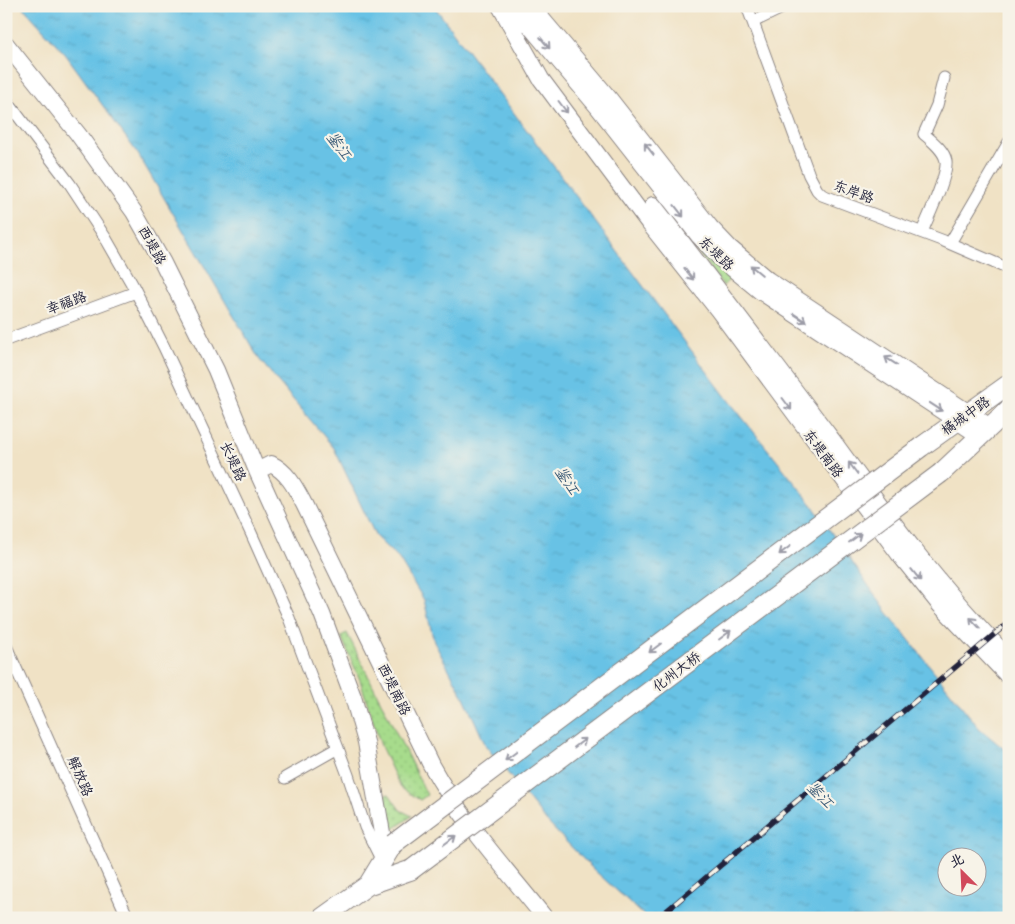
<svg xmlns="http://www.w3.org/2000/svg" width="1015" height="924" font-family="Mali,'LXGW WenKai TC',sans-serif">
  <style>
    .grass { fill: url(#grass-dots); stroke: #647f64 }
    .water { fill: url(#water-ripples); stroke: #447290; fill-rule: evenodd }
    .lines { fill: none; stroke-linecap: round; stroke-linejoin: round }
    .minor-casing { stroke: #898280; stroke-width: 13 }
    .secondary-casing { stroke: #898280; stroke-width: 18 }
    .primary-casing { stroke: #898280; stroke-width: 21 }
    .minor { stroke: #fff; stroke-width: 11 }
    .secondary { stroke: #fff; stroke-width: 16 }
    .primary { stroke: #fff; stroke-width: 19 }
    .rail-casing { stroke: #22223b; stroke-width: 5.5 }
    .rail { stroke: #f7f3e8; stroke-width: 4; stroke-dasharray: 11; stroke-linecap: butt }
    .primary-bridge-casing { stroke: #898280; stroke-width: 21; stroke-linecap: butt }
    .primary-bridge { stroke: #fff; stroke-width: 19 }
    .oneway { stroke: #9c9ca7 }
    .labels { text-anchor: middle; dominant-baseline: central; stroke-width: 4.5; stroke-linejoin: round; paint-order: stroke }
    .street-label { font-size: 14px; fill: #22223b; stroke: #f7f3e8 }
    .water-label { font-size: 15px; font-style: italic; fill: #3a5a76; stroke: #f7f3e8 }
  </style>
  <defs>
    <pattern id="grass-dots" width="8" height="8" patternUnits="userSpaceOnUse" patternTransform="scale(1.25)"><rect width="8" height="8" fill="#a7dc8c"/><path d="M2 2h.1M6 6h.1" fill="none" stroke="#8fbc7a" stroke-width="1.8" stroke-linecap="round"/></pattern>
    <pattern id="water-ripples" width="26" height="14" patternUnits="userSpaceOnUse" patternTransform="scale(1.25)"><rect width="26" height="14" fill="#67c2e5"/><path d="M2 4q2-2 4 0t4 0M15 11q2-2 4 0t4 0" fill="none" stroke="#59a6c5"/></pattern>
  </defs>
  <rect width="100%" height="100%" fill="#f7f3e8"/>
  <filter id="ink" filterUnits="userSpaceOnUse"><feTurbulence type="fractalNoise" baseFrequency=".02" numOctaves="2"/><feDisplacementMap in="SourceGraphic" scale="10" xChannelSelector="R" yChannelSelector="G"/><feConvolveMatrix kernelMatrix="1 2 1 2 8 2 1 2 1" color-interpolation-filters="sRGB"/></filter>
  <filter id="wash" filterUnits="userSpaceOnUse"><feTurbulence type="fractalNoise" baseFrequency=".0096" numOctaves="4" result="noise"/><feDisplacementMap in="SourceGraphic" scale="20" xChannelSelector="R" yChannelSelector="G"/><feGaussianBlur stdDeviation="1.12" result="paint"/><feColorMatrix in="noise" values="0 0 0 0 0 0 0 0 0 0 0 0 0 0 0 0 0 1.4 0 .05"/><feComposite in="paint" operator="in"/></filter>
  <g filter="url(#wash)">
    <rect width="100%" height="100%" fill="#f0e2c5"/>
    <!-- grass -->
    <path class="grass" d="M 678,221 L 733,276 L 723,286 L 676,223 Z
      M 347,633 L 427,795 L 420,800 L 401,788 L 393,772 L 381,746 L 360,680 L 341,636 Z
      M 389,794 L 400,810 L 412,816 L 392,830 L 385,795 Z"/>
    <!-- water -->
    <path class="water" d="M 22,6 L 434,6 L 729,401 L 810,502 L 887,612 L 979,728 L 1009,753 L 1009,918 L 647,918 L 593,869 L 547,822 L 486,746 L 464,697 L 434,642 L 424,600 L 399,559 L 376,537 L 334,448 L 259,359 L 138,154 L 66,55 ZM 948,856 L 978,856 L 978,886 L 948,886 Z"/>
  </g>
  <g filter="url(#ink)">
    <g class="lines">
      <defs>
        <path id="minor" d="M 747,6 L 809,175 L 817,190 L 822,195 L 944,241 L 1009,269
          M 753,22 L 786,6
          M 6,100 L 70,184 L 105,237 L 132,284 L 164,347 L 251,533 L 289,618 L 348,775 L 365,827 L 380,857
          M 922,232 C 928,217 948,176 946,161 C 944,150 932,141 924,134 L 937,105 L 944,78
          M 950,243 L 1009,142
          M 6,340 L 136,292
          M 6,646 L 128,918
          M 285,778 L 338,748"/>
        <path id="secondary" d="M 500,6 L 541,79 L 648,222 L 718,310 L 899,554 L 940,605 L 1009,677
          M 513,6 L 597,106 L 699,236 L 721,259 L 760,291 L 980,436
          M 531,6 L 608,97 L 710,227 L 730,248 L 768,280 L 990,427
          M 6,44 L 78,134 L 134,212 L 163,263 L 216,370 L 257,471 L 322,614 L 353,697 L 366,742 L 382,833 L 382,862
          M 653,205 C 713,282 771,359 830,437 C 886,514 941,590 1009,658
          M 257,471 L 271,464 C 288,472 296,489 304,504 L 431,765 C 462,821 505,868 545,918"/>
        <path id="primary" d="M 921,447 L 1009,384
          M 941,473 L 1009,409
          M 368,885 L 393,844
          M 322,918 L 368,885 L 411,870"/>
      </defs>
      <!-- minor casing -->
      <use href="#minor" class="minor-casing"/>
      <!-- secondary casing -->
      <use href="#secondary" class="secondary-casing"/>
      <!-- primary casing -->
      <use href="#primary" class="primary-casing"/>
      <!-- minor -->
      <use href="#minor" class="minor"/>
      <!-- secondary -->
      <use href="#secondary" class="secondary"/>
      <!-- primary -->
      <use href="#primary" class="primary"/>
      <defs>
        <path id="rail" d="M 658,918 L 1009,622"/>
      </defs>
      <!-- rail casing -->
      <use href="#rail" class="rail-casing"/>
      <!-- rail -->
      <use href="#rail" class="rail"/>
      <defs>
        <path id="primary-bridge" d="M 393,844 L 921,447
          M 411,870 L 941,473"/>
      </defs>
      <!-- primary-bridge casing -->
      <use href="#primary-bridge" class="primary-bridge-casing"/>
      <!-- primary-bridge -->
      <use href="#primary-bridge" class="primary-bridge"/>
    </g>
    <!-- one-way arrows -->
    <defs><path id="oneway-shaft" d="M-6 0H5M1.5-3L5.5 0L1.5 3" fill="none" stroke-width="1.6" stroke-linecap="round" stroke-linejoin="round" transform="scale(1.25)"/></defs>
    <g class="oneway">
      <use href="#oneway-shaft" transform="translate(545 43) rotate(50)"/>
      <use href="#oneway-shaft" transform="translate(563 107) rotate(53)"/>
      <use href="#oneway-shaft" transform="translate(649 149) rotate(-128)"/>
      <use href="#oneway-shaft" transform="translate(679 211) rotate(52)"/>
      <use href="#oneway-shaft" transform="translate(756 270) rotate(-140)"/>
      <use href="#oneway-shaft" transform="translate(689 274) rotate(52)"/>
      <use href="#oneway-shaft" transform="translate(800 318) rotate(33)"/>
      <use href="#oneway-shaft" transform="translate(891 361) rotate(-147)"/>
      <use href="#oneway-shaft" transform="translate(787 404) rotate(53)"/>
      <use href="#oneway-shaft" transform="translate(936 407) rotate(33)"/>
      <use href="#oneway-shaft" transform="translate(853 468) rotate(-127)"/>
      <use href="#oneway-shaft" transform="translate(855 538) rotate(-37)"/>
      <use href="#oneway-shaft" transform="translate(785 550) rotate(143)"/>
      <use href="#oneway-shaft" transform="translate(916 575) rotate(51)"/>
      <use href="#oneway-shaft" transform="translate(975 623) rotate(-133)"/>
      <use href="#oneway-shaft" transform="translate(725 635) rotate(-37)"/>
      <use href="#oneway-shaft" transform="translate(655 648) rotate(143)"/>
      <use href="#oneway-shaft" transform="translate(580 743) rotate(-37)"/>
      <use href="#oneway-shaft" transform="translate(511 756) rotate(143)"/>
      <use href="#oneway-shaft" transform="translate(450 840) rotate(-37)"/>
    </g>
  </g>
  <g class="labels">
    <!-- street labels -->
    <g class="street-label">
      <text transform="translate(854 191) rotate(20)">东岸路</text>
      <text transform="translate(153 245) rotate(61)">西堤路</text>
      <text transform="translate(717 253) rotate(44)">东堤路</text>
      <text transform="translate(66 302) rotate(-20)">幸福路</text>
      <text transform="translate(965 415) rotate(-35)">橘城中路</text>
      <text transform="translate(824 453) rotate(53)">东堤南路</text>
      <text transform="translate(234 461) rotate(65)">长堤路</text>
      <text transform="translate(676 671) rotate(-37)">化州大桥</text>
      <text transform="translate(395 689) rotate(64)">西堤南路</text>
      <text transform="translate(81 776) rotate(66)">解放路</text>
    </g>
    <!-- water labels -->
    <g class="water-label">
      <text transform="translate(340 145) rotate(54)">鉴江</text>
      <text transform="translate(568 480) rotate(57)">鉴江</text>
      <text transform="translate(821 794) rotate(46)">鉴江</text>
    </g>
  </g>
  <!-- margin -->
  <rect width="1015" height="924" fill="none" stroke="#f7f3e8" stroke-width="25"/>
  <!-- north arrow -->
  <g transform="translate(962 872) rotate(336)"><circle r="24" fill="#f7f3e8" stroke="#a29fa3"/>
  <path d="M0-4L9 19L0 12L-9 19Z" fill="#d1495b"/>
  <text y="-8" font-size="14" font-weight="bold" text-anchor="middle" fill="#22223b">北</text>
  </g>
</svg>
